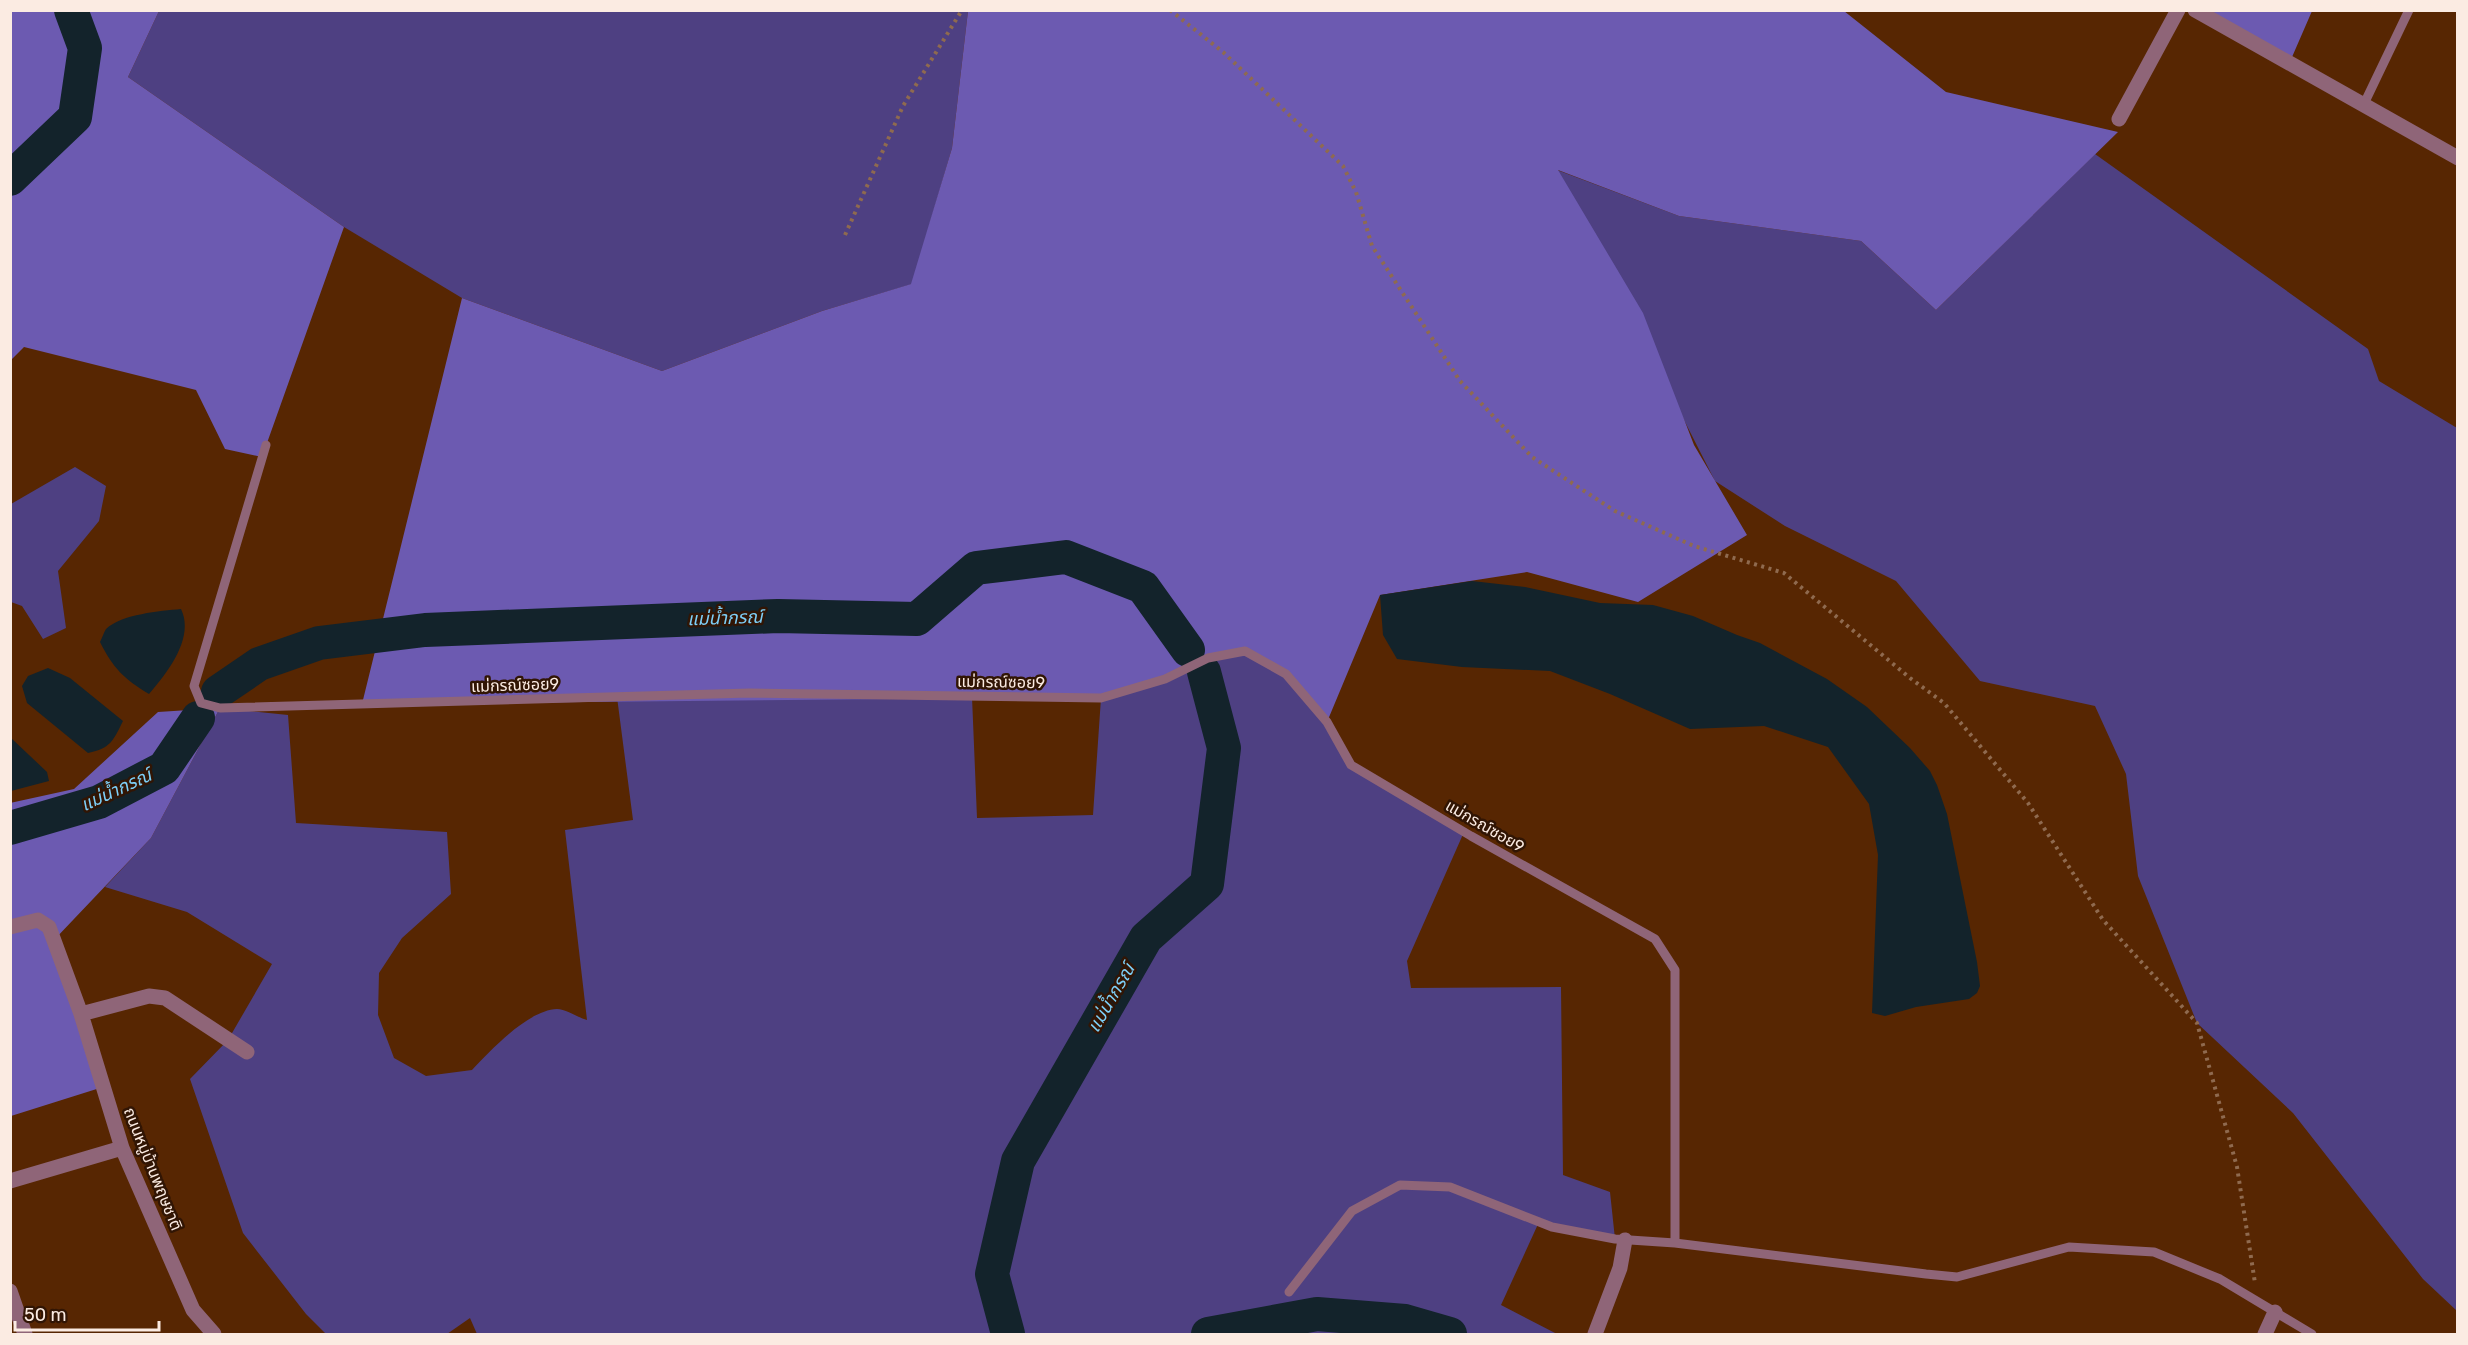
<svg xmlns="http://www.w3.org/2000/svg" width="2468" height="1345" font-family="Rubik,'Noto Sans Thai',sans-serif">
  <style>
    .green { fill: #4e4082 }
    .forest { fill: #6c5ab1 }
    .water { fill: #13232b }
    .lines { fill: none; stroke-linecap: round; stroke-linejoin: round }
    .river { stroke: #13232b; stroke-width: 34 }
    .path { stroke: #8f6a4f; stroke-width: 4; stroke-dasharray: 3 4.5; stroke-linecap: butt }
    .lane { stroke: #8f6578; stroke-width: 9 }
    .street { stroke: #8f6578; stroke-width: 15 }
    .labels { text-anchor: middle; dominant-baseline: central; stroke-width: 5; stroke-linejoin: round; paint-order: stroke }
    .street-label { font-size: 16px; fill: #fbebe2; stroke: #311504 }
    .water-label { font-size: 18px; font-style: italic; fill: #7dcff7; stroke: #311504 }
  </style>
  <rect width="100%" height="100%" fill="#572602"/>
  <!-- green -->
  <path class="green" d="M 159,11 L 968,11 L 952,148 L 912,284 L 822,311 L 662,371 L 462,298 L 344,227 L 128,77 Z
    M 2095,154 L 2368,349 L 2379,381 L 2457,428 L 2457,1311 L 2423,1279 L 2293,1113 L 2197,1023 L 2138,876 L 2126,774 L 2095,706 L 1980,681 L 1896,581 L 1785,526 L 1715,481 L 1557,170 L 1679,216 L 1861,241 L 1936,310 Z
    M 75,467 L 106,486 L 99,521 L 58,571 L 66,628 L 43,639 L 22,606 L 11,602 L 11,504 Z
    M 1245,651 L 1286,674 L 1327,722 L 1351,765 L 1464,832 L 1407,961 L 1411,988 L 1561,987 L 1563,1175 L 1610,1192 L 1615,1239 L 1539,1222 L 1501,1305 L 1557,1334 L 477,1334 L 470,1318 L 447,1334 L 326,1334 L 306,1314 L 243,1233 L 190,1079 L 228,1040 L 272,964 L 187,912 L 105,887 L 151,838 L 220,708 L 288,715 L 296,823 L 447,832 L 451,894 L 402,938 L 379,973 L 378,1015 L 394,1058 L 426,1076 L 472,1070 C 491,1050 528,1010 557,1009 C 566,1009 579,1018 587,1020 L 565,830 L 633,820 L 617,697 L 972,697 L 977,818 L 1093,815 L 1101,698 L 1208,658 Z"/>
  <!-- forest -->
  <path class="forest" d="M 11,11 L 159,11 L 128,77 L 344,227 L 262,457 L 225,449 L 196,390 L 24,347 L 11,360 Z
    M 968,11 L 1844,11 L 1946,92 L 2118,132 L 1936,310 L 1861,241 L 1679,216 L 1558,170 L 1643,313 L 1694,445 L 1747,535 L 1638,602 L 1527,572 L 1380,595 L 1327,722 L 1286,674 L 1245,651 L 1208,658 L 1165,679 L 1101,698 L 1000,698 L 362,704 L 462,298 L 662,371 L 822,311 L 911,284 L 952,148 Z
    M 2195,11 L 2312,11 L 2289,64 Z
    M 220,708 L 151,838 L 54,940 L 103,1087 L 11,1116 L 10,803 L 74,789 L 158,712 Z"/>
  <!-- water -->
  <path class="water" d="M 1472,581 L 1525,587 L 1600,603 L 1653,605 L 1693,616 L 1737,635 L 1760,643 L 1827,679 L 1867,707 L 1910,748 L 1930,771 L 1937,785 L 1947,814 L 1977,962 L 1980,986 L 1977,993 L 1969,999 L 1916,1007 L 1885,1016 L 1872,1013 L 1878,855 L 1869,804 L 1828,747 L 1764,726 L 1690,729 L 1610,694 L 1550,671 L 1462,667 L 1397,659 L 1383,635 L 1380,595 Z
    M 181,609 C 195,638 167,673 149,694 C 124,679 113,668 100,642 C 102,638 104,632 106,629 C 122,614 160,611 181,609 Z
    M 48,668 L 70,678 L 123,721 C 113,741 111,748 88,753 L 27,703 L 22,686 L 28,676 Z
    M 10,737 L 47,772 L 49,781 L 11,791 Z"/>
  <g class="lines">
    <!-- river -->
    <path class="river" d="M 10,179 L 75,117 L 85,48 L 71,10
      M 218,692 L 259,664 L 319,643 L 425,630 L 778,616 L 917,619 L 976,568 L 1066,557 L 1143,587 L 1188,650
      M 10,828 L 99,802 L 164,768 L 198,718
      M 1008,1334 L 992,1274 L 1018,1161 L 1146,938 L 1207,884 L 1224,748 L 1204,672
      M 1208,1334 L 1317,1314 L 1405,1321 L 1450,1334"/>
    <!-- path -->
    <path class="path" d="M 1170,10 L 1223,52 L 1343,166 L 1356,192 L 1372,246 L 1460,381 L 1532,457 L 1615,511 L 1694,546 L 1784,573 L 1910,678 L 1944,703 L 2028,803 L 2103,920 L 2197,1023 L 2237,1167 L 2255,1283
      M 845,235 L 903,106 L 962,10"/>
    <!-- lane -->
    <path class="lane" d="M 2363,106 L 2409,10
      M 266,445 L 194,686 L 201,703 L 220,708 L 750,693 L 1101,698 L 1165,679 L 1208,658 L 1245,651 L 1286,674 L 1327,722 L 1351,765 L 1471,836 L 1655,939 L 1675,970 L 1675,1243
      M 1289,1292 L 1352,1211 L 1400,1185 L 1450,1187 L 1552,1227 L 1615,1239 L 1675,1243 L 1926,1274 L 1957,1277 L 2069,1247 L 2154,1252 L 2220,1279 L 2312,1334"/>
    <!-- street -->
    <path class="street" d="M 2195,10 L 2458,158
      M 2119,119 L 2178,10
      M 10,927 L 38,920 L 49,927 L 81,1014 L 122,1148 L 193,1310 L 214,1334
      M 81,1014 L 149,996 L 165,998 L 247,1052
      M 10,1181 L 122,1148
      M 10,1291 L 25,1334
      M 1595,1334 L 1620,1268 L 1625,1240
      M 2265,1334 L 2275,1312"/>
  </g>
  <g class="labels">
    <!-- street labels -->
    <g class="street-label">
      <text transform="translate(1001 682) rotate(1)">แม่กรณ์ซอย9</text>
      <text transform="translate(515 685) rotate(-2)">แม่กรณ์ซอย9</text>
      <text transform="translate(1485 826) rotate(30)">แม่กรณ์ซอย9</text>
      <text transform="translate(153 1169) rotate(68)">ถนนหมู่บ้านพฤษชาติ</text>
    </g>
    <!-- water labels -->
    <g class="water-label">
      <text transform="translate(725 618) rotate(-2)">แม่น้ำกรณ์</text>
      <text transform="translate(116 790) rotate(-25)">แม่น้ำกรณ์</text>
      <text transform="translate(1111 998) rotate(-60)">แม่น้ำกรณ์</text>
    </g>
  </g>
  <!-- border -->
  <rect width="2468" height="1345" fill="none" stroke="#fbebe2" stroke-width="24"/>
  <!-- scale -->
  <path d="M15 1321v9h144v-9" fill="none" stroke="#fbebe2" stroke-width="3"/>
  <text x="24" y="1321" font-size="18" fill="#fbebe2" stroke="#311504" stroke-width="4.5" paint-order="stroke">50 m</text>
</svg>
